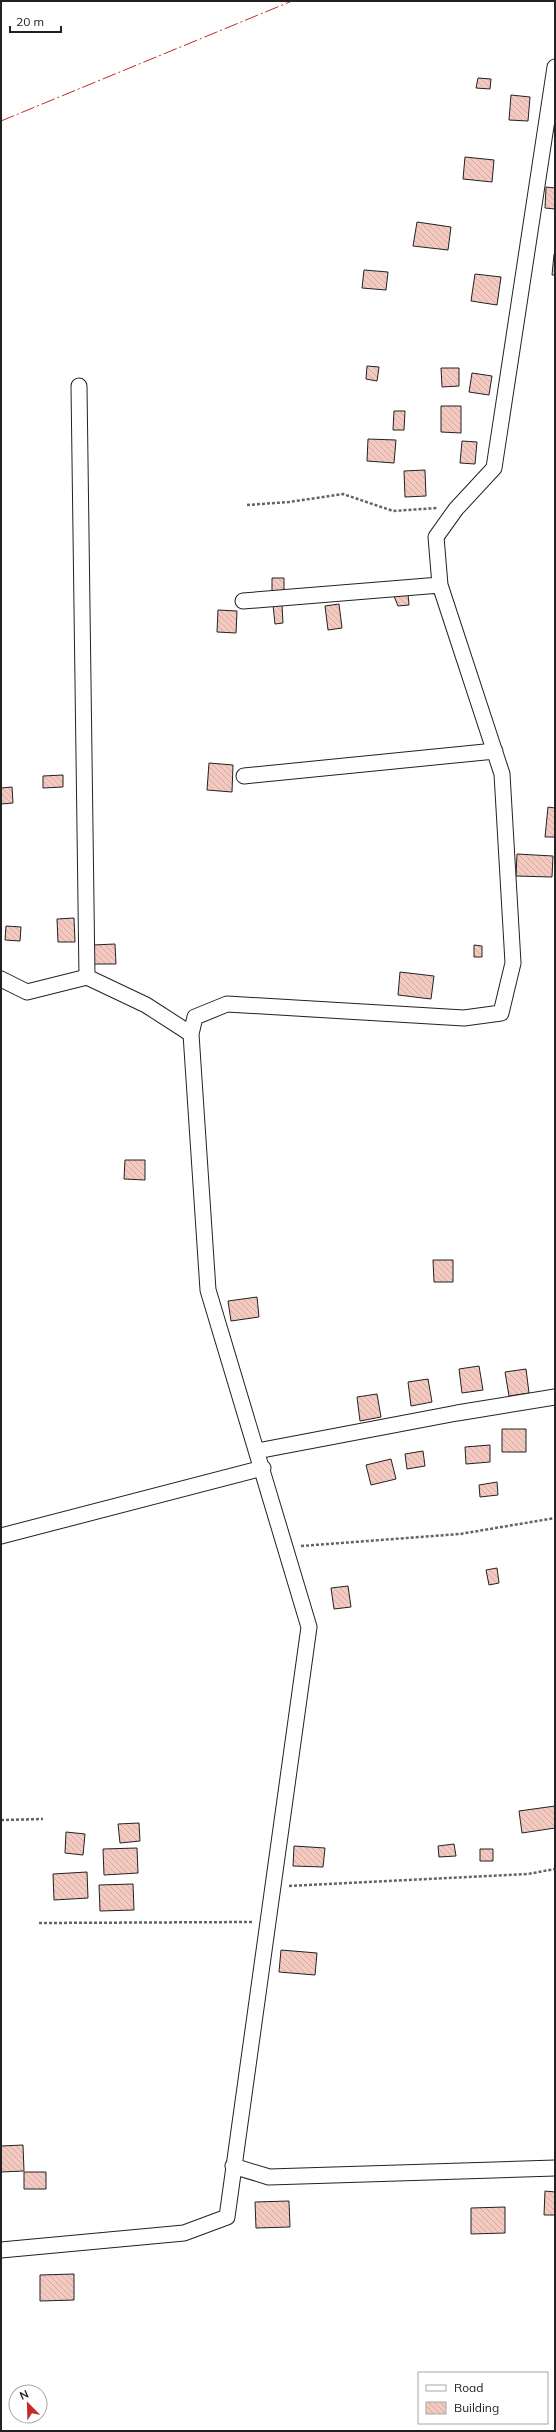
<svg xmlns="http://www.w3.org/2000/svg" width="556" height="2432" font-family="Mulish,sans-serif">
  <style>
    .building { fill: url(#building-back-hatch); stroke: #222 }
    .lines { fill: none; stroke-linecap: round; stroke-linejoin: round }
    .street-casing { stroke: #222; stroke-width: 17 }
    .path { stroke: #646464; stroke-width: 2.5; stroke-dasharray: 3 2; stroke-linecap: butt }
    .street { stroke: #fff; stroke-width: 15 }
    .power { stroke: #c62828; stroke-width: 1; stroke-dasharray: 14 3 2 3; stroke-linecap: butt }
  </style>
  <defs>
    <pattern id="building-back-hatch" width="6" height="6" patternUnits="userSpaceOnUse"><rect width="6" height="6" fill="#f3c9c0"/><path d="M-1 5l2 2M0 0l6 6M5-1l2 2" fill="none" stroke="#d0aca5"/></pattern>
  </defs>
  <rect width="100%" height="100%" fill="#fff"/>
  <!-- building -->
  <path class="building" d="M 478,78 L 491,79 L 490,89 L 476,88 Z
    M 511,95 L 530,97 L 528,121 L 509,120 Z
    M 465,157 L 494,160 L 492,182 L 463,179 Z
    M 546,187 L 555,188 L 555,209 L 545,208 Z
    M 417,222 L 451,227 L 448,250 L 413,246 Z
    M 554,254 L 555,254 L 555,275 L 552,275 Z
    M 364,270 L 388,272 L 386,290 L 362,288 Z
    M 475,274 L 501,277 L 497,305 L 471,301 Z
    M 367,366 L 379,367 L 377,381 L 366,379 Z
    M 441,368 L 459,368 L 459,386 L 442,387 Z
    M 472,373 L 492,376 L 489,395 L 469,392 Z
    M 441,406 L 461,406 L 461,433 L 441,432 Z
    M 394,411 L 405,411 L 404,430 L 393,430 Z
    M 368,439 L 396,440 L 394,463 L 367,461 Z
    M 462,441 L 477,442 L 475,464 L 460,463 Z
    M 425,470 L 426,496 L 405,497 L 404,471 Z
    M 272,578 L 284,578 L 284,593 L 272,593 Z
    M 408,594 L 409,605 L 398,606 L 394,596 Z
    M 339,604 L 342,628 L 328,630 L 325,606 Z
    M 273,605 L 282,605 L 283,623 L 275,624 Z
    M 218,610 L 237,611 L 236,633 L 217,632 Z
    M 209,763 L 233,765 L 232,792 L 207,790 Z
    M 63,775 L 63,787 L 43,788 L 43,776 Z
    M 12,787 L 13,803 L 1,804 L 1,788 Z
    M 548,807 L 555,808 L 555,837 L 545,837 Z
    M 517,854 L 553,856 L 552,877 L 516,876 Z
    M 74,918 L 75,942 L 58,942 L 57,919 Z
    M 6,926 L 21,927 L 20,941 L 5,940 Z
    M 115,944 L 116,964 L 94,964 L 93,945 Z
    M 474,945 L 482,946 L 482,957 L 474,957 Z
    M 400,972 L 434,976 L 431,999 L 398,995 Z
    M 125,1160 L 145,1160 L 145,1180 L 124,1179 Z
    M 433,1260 L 453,1260 L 453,1282 L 434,1282 Z
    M 257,1297 L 259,1317 L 231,1321 L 228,1301 Z
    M 479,1366 L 483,1390 L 462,1393 L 459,1369 Z
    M 526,1369 L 529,1393 L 509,1396 L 505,1372 Z
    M 428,1379 L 432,1402 L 411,1406 L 408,1382 Z
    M 377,1394 L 381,1417 L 360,1421 L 357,1397 Z
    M 502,1429 L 526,1429 L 526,1452 L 502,1452 Z
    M 490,1445 L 490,1462 L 466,1464 L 465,1447 Z
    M 423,1451 L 425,1466 L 407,1469 L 405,1454 Z
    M 391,1459 L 396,1479 L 371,1485 L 366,1465 Z
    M 497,1482 L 498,1495 L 480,1497 L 479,1485 Z
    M 497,1568 L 499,1583 L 489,1585 L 486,1570 Z
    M 348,1586 L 351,1607 L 334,1609 L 331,1588 Z
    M 555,1806 L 555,1828 L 522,1833 L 519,1811 Z
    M 139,1823 L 140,1841 L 120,1843 L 118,1824 Z
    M 66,1832 L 85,1834 L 83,1855 L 65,1853 Z
    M 454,1844 L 456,1856 L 439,1857 L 438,1846 Z
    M 294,1846 L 325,1848 L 323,1867 L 293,1866 Z
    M 137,1848 L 138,1873 L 104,1875 L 103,1849 Z
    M 480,1849 L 493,1849 L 493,1861 L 480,1861 Z
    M 87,1872 L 88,1898 L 54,1900 L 53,1874 Z
    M 133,1884 L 134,1910 L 100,1911 L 99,1885 Z
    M 281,1950 L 317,1953 L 315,1975 L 279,1972 Z
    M 23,2145 L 24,2171 L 1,2172 L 1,2146 Z
    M 24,2172 L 46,2172 L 46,2189 L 24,2189 Z
    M 545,2191 L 555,2192 L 555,2215 L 544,2215 Z
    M 289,2201 L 290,2227 L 256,2228 L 255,2202 Z
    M 505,2207 L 505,2233 L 471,2234 L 471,2208 Z
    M 74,2274 L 74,2300 L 40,2301 L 40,2275 Z"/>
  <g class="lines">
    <defs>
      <path id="street" d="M 79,386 L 87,977
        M 243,601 L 440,585
        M 244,776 L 495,751
        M 1,979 L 27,992 L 87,977 L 146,1005 L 191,1034
        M 257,1451 L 457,1413 L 555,1397
        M 1,1536 L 263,1468
        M 233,2166 L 269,2177 L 555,2168
        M 1,2250 L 184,2233 L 227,2217 L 309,1627 L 208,1290 L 191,1034 L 195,1017 L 227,1004 L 464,1018 L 501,1013 L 513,963 L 502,774 L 440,585 L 436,537 L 456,509 L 494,468 L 555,67"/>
    </defs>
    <!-- street casing -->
    <use href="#street" class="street-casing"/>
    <!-- path -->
    <path class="path" d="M 247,505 L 289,502 L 343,494 L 393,511 L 437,508
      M 301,1546 L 460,1534 L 555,1518
      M 1,1820 L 43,1819
      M 289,1886 L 528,1874 L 555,1869
      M 39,1923 L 253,1922"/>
    <!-- street -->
    <use href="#street" class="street"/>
    <!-- power -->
    <path class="power" d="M 1,121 L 292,1"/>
  </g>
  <!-- border -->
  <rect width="556" height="2432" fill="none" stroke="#222222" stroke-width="4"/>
  <!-- legend -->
  <rect x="418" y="2372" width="130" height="52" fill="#ffffff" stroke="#a7a7a7"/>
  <rect x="426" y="2385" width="20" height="6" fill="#ffffff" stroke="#a7a7a7"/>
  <text x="454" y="2392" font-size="12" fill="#222222">Road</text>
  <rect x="426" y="2402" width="20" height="12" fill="url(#building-back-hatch)" stroke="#a7a7a7"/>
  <text x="454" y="2412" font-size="12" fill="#222222">Building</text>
  <!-- north arrow -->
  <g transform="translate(28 2404) rotate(337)"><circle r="19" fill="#ffffff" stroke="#a7a7a7"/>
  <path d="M0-3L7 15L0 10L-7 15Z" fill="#c62828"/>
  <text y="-6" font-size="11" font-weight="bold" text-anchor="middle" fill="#222222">N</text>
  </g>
  <!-- scale -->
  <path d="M10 26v6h51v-6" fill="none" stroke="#222222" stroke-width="2"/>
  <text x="16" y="26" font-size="12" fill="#222222" stroke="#ffffff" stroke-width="3" paint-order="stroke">20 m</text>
</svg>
